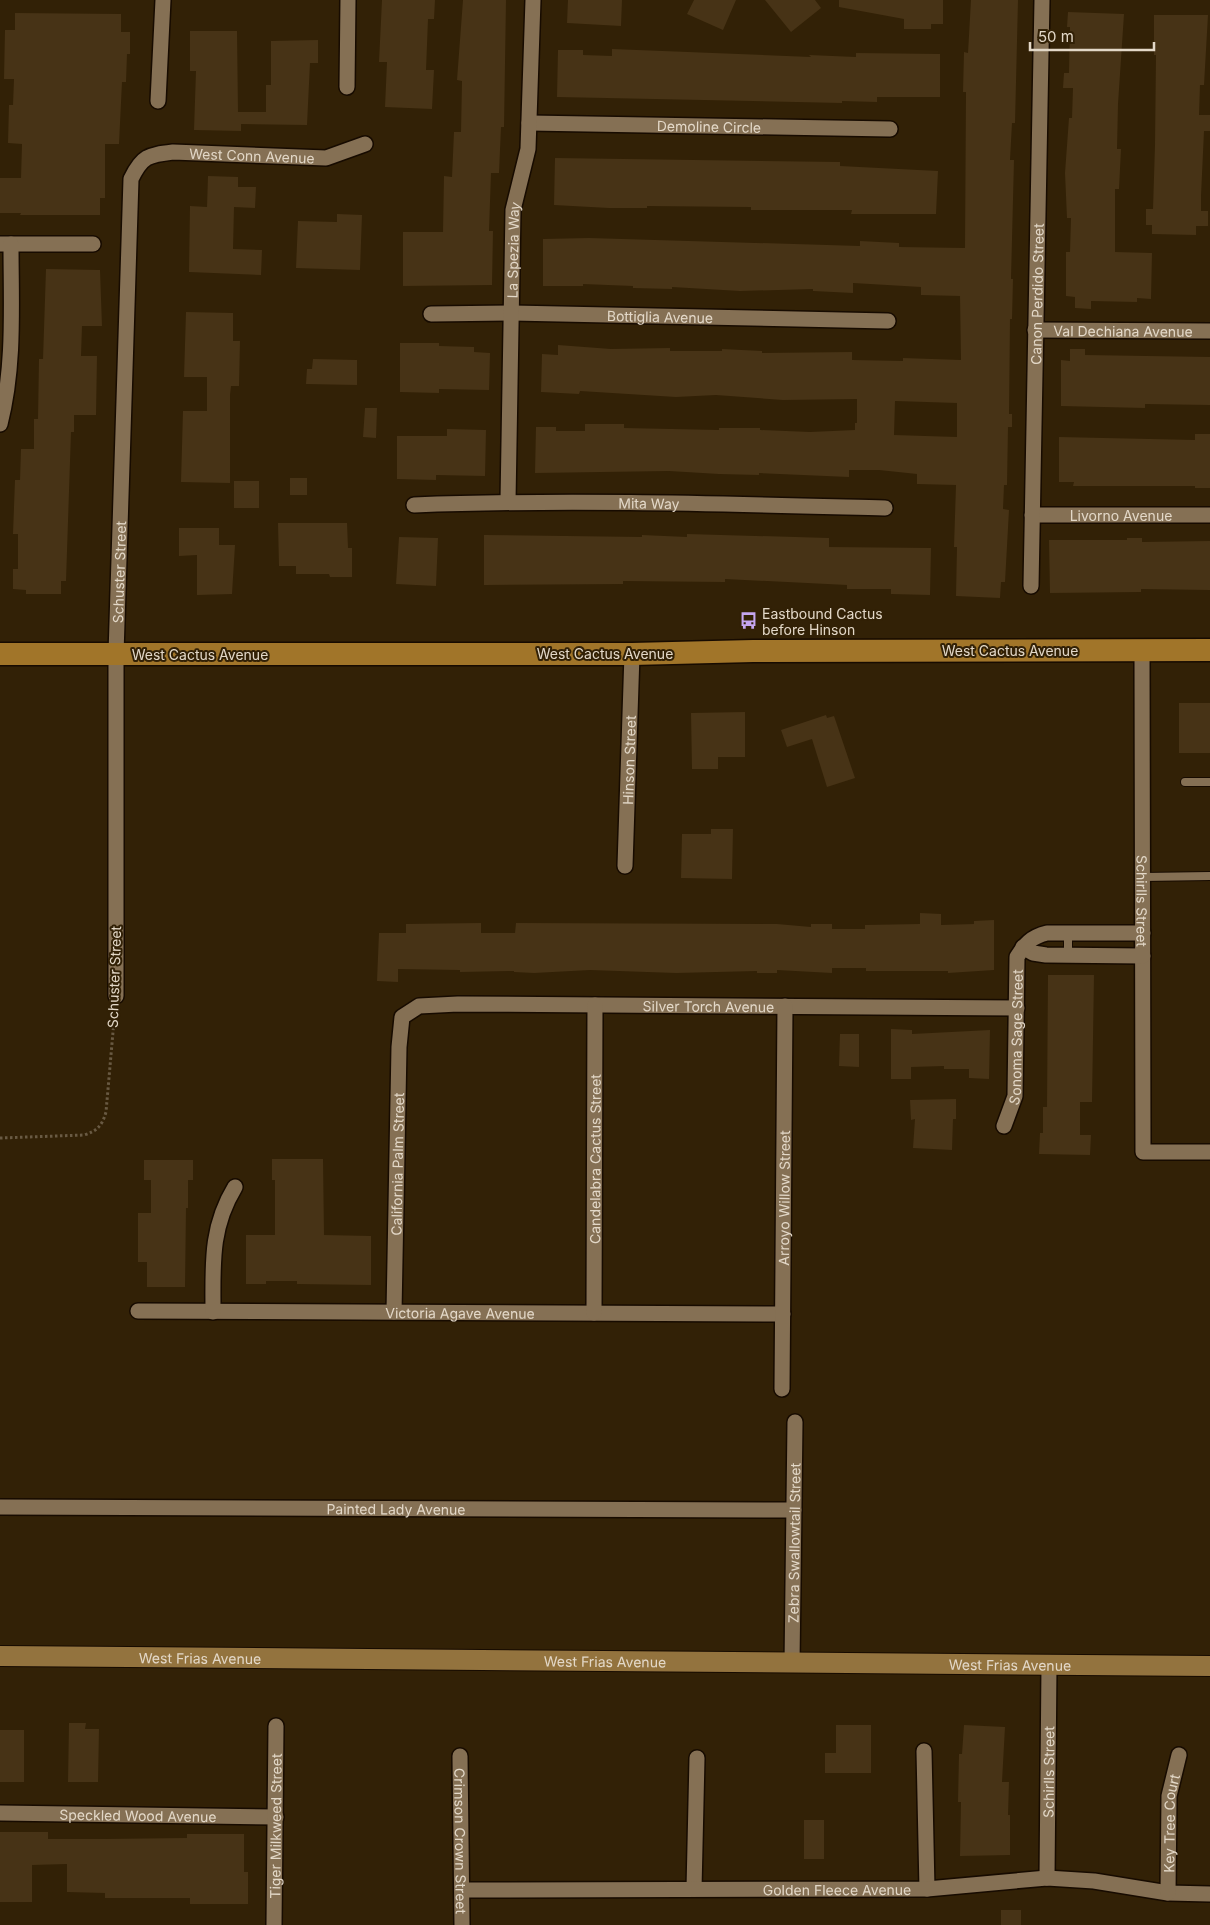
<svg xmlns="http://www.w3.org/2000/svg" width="1210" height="1925" font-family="Inter,sans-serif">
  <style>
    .building { fill: #473316; fill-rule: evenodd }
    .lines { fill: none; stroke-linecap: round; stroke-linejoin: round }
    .lane-casing { stroke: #170b00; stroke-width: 10 }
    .street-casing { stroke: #170b00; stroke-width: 18 }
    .secondary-casing { stroke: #170b00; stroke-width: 22 }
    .primary-casing { stroke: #170b00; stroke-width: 25 }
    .path { stroke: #695a43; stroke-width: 3; stroke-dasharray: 2.5 2.5; stroke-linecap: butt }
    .lane { stroke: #857054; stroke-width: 8 }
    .street { stroke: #857054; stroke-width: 15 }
    .secondary { stroke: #93733e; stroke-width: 20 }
    .primary { stroke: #a17529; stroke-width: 22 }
    .labels { text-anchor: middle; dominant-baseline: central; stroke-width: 4; stroke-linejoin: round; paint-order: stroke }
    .street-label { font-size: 14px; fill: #e3d8c8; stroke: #322106 }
    .poi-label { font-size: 14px; fill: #e3d8c8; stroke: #322106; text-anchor: start }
  </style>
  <rect width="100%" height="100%" fill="#322106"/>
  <!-- building -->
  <path class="building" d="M 382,0 L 435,0 L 434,19 L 428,19 L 426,70 L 434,70 L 432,109 L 385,107 L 387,62 L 379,62 Z
    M 463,0 L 506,0 L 504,127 L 501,127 L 499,173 L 491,173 L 489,231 L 493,231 L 492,285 L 403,286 L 403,232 L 443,232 L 444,176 L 452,177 L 454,132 L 461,132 L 462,81 L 457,80 Z
    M 568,0 L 622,0 L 621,26 L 567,23 Z
    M 694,0 L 736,0 L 723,30 L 687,14 Z
    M 765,0 L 815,0 L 821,8 L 791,32 Z
    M 839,0 L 943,0 L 943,24 L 931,24 L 931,29 L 904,29 L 904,19 L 839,7 Z
    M 971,0 L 1018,0 L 1015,123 L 1012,123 L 1010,160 L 1014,160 L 1011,279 L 1013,279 L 1012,319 L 1010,319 L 1009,414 L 1012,414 L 1012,427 L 1008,427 L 1007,485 L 1004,485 L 1003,509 L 1009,510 L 1005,582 L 1001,582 L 1000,598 L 956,596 L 957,547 L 954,547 L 956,485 L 917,484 L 917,474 L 879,470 L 849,470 L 849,477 L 759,473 L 759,475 L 719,474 L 669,471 L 535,473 L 536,427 L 556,427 L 556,431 L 585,431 L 585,424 L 624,424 L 624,428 L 719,430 L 719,428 L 760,428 L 760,430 L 810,432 L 855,430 L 855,423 L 857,423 L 857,399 L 783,400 L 716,395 L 676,397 L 580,391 L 579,394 L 541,392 L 542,354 L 558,355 L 558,345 L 611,349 L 670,348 L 670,351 L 722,351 L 722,349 L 762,351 L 762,353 L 852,352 L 852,360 L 903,361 L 903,358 L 961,360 L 960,296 L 921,295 L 921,287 L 853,283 L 853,293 L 813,291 L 813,289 L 740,291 L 672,287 L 672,289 L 633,288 L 633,286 L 583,284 L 583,286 L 543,286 L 543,239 L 589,238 L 860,246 L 860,241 L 899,243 L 899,247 L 965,248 L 966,92 L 963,92 L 964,52 L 968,53 ZM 895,401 L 957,403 L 957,437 L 894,435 Z
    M 1068,12 L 1124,14 L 1118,104 L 1117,149 L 1121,149 L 1119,189 L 1115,189 L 1115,252 L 1152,253 L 1151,299 L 1137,298 L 1137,302 L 1091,301 L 1091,309 L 1075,308 L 1075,297 L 1066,296 L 1066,252 L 1070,252 L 1071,218 L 1067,218 L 1065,173 L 1069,118 L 1072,118 L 1073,88 L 1063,88 L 1064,73 L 1069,73 L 1070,27 L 1067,27 Z
    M 15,13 L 121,14 L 121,32 L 130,32 L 130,54 L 127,54 L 126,82 L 122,82 L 119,144 L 105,144 L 105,198 L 100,198 L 100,215 L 20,215 L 21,213 L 0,213 L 0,178 L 21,178 L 22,144 L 8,143 L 9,105 L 13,105 L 14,79 L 4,79 L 5,30 L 15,30 Z
    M 1154,15 L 1208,15 L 1204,85 L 1200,85 L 1199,115 L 1210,115 L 1210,131 L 1204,131 L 1201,196 L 1201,211 L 1208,211 L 1208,226 L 1196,226 L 1196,235 L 1152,234 L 1152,225 L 1146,225 L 1146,209 L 1153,209 L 1155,145 L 1156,55 L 1154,55 Z
    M 190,31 L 237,31 L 238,112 L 266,112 L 266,85 L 271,85 L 271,41 L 318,40 L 318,63 L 310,63 L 307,125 L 241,124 L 241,131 L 194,130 L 196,71 L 190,71 Z
    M 612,49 L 811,57 L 809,55 L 856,57 L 856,53 L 940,54 L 940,97 L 877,97 L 877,102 L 842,101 L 842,103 L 557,97 L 558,50 L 583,50 L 583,55 L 612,56 Z
    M 555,158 L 840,162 L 840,166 L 938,171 L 936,214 L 851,214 L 852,210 L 751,210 L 751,207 L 647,206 L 647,208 L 609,208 L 554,205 Z
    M 208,176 L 238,177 L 238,187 L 256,187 L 255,208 L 234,207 L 233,249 L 262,250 L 261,275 L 189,272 L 190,206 L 207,207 Z
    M 337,214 L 362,215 L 360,270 L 296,268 L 298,221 L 337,222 Z
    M 46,269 L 100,270 L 102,326 L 82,326 L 81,356 L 97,356 L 96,415 L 74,415 L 74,432 L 71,432 L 66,581 L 61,581 L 61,594 L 26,594 L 26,590 L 13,589 L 13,569 L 18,569 L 18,534 L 13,534 L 15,480 L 20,480 L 21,449 L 34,449 L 34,419 L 38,419 L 39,359 L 43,359 Z
    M 186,312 L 233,313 L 233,341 L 240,341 L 239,386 L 231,386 L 230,395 L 230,483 L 181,482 L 183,411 L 207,411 L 207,377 L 184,377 Z
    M 400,343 L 439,343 L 439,346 L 474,347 L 474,352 L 490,353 L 489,390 L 439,389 L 439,393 L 400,392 Z
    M 1070,349 L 1085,349 L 1085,355 L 1210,357 L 1210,405 L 1145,404 L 1145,408 L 1061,406 L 1061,360 L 1070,361 Z
    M 313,359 L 357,360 L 357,385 L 306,384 L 307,369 L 312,369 Z
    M 365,408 L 377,408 L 376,438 L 363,437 Z
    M 447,429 L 486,430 L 485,476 L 436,475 L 436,480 L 397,479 L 397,436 L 447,436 Z
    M 1195,434 L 1210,434 L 1210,488 L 1195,488 L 1195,486 L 1073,486 L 1074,482 L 1059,482 L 1059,437 L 1195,440 Z
    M 290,478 L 307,478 L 307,495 L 290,495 Z
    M 234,481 L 259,481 L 259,508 L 234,508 Z
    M 278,523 L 347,523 L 348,548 L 352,548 L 352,577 L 330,577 L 329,574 L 296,574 L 296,566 L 279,566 Z
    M 179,528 L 219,528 L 219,545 L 235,545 L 232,594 L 197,595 L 197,555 L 179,556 Z
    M 687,534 L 829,538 L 829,547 L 931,548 L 930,595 L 891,594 L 891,589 L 847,589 L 847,585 L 725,579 L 725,582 L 623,581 L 623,584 L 484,585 L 484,535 L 642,537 L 642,535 L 687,537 Z
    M 399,537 L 438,538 L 436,586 L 396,584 Z
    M 1127,538 L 1142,538 L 1142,542 L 1210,541 L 1210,590 L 1141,589 L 1141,592 L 1050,593 L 1049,540 L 1127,540 Z
    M 1179,703 L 1210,703 L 1210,753 L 1179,753 Z
    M 745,712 L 745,757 L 718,757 L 718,769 L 692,769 L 691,713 Z
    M 826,715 L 827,718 L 834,716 L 855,778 L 827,787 L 812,739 L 787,747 L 781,730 Z
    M 711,829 L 733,829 L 732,879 L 681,878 L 682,834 L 711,834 Z
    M 920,913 L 941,914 L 941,925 L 974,924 L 974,921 L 994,920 L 994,970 L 948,973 L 948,971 L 866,971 L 866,968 L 832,968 L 832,973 L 777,970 L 777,973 L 757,973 L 757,971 L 676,973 L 590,970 L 534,973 L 514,972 L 514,971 L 460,972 L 460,970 L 398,969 L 398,982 L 377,981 L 379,933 L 406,933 L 406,924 L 481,923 L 481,933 L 515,933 L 516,923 L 777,924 L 811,927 L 811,924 L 832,924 L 832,929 L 865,929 L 865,925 L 920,924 Z
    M 1048,975 L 1094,975 L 1092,1102 L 1080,1102 L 1080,1135 L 1091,1135 L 1090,1155 L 1039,1154 L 1040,1133 L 1043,1133 L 1043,1107 L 1047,1107 Z
    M 891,1029 L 912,1030 L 912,1034 L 990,1030 L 989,1079 L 969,1078 L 969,1069 L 944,1069 L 944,1066 L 911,1067 L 911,1079 L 891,1079 Z
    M 840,1034 L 859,1034 L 859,1067 L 839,1066 Z
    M 956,1099 L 956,1119 L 953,1119 L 952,1150 L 913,1148 L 915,1119 L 911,1120 L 910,1100 Z
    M 272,1159 L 323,1159 L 324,1235 L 371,1236 L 371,1285 L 297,1284 L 297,1281 L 266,1281 L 266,1284 L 246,1284 L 246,1235 L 275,1235 L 275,1180 L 272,1180 Z
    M 144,1160 L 193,1160 L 193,1180 L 188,1180 L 188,1208 L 186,1208 L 185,1287 L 147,1287 L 147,1262 L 138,1262 L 138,1213 L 151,1213 L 151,1180 L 144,1180 Z
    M 69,1723 L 86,1723 L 85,1729 L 99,1729 L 98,1782 L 68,1782 Z
    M 836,1725 L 871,1725 L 871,1773 L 825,1773 L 825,1753 L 836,1753 Z
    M 964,1725 L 1005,1727 L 1002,1782 L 1009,1782 L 1008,1815 L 1010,1815 L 1010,1855 L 960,1856 L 961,1802 L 958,1802 L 959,1754 L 962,1754 Z
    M 0,1730 L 24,1730 L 24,1782 L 0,1782 Z
    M 804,1820 L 824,1820 L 824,1859 L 804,1859 Z
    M 0,1832 L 48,1832 L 48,1839 L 105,1839 L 187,1838 L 187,1834 L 244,1834 L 244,1872 L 248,1872 L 248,1904 L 190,1904 L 190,1898 L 105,1898 L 105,1893 L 67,1892 L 67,1864 L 32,1865 L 32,1902 L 0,1902 Z
    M 1001,1910 L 1021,1910 L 1021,1925 L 1001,1925 Z"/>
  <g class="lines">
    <defs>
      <path id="lane" d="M 1185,782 L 1210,782
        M 1143,877 L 1210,876
        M 1068,955 L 1068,933"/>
      <g id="street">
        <path d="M 347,87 L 348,0"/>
        <path d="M 158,101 L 163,0"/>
        <path id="s1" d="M 529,123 L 890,129"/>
        <path d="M 0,244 L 93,244"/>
        <path id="s2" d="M 431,314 L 512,313 L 888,321"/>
        <path id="s3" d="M 1035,330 L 1210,331"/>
        <path d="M 0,424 C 15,366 11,304 11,244"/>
        <path id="s4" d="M 508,501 L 513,210 L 528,149 L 533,0"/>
        <path id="s5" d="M 414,505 C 571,499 728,504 885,508"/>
        <path id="s6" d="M 1032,515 L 1210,515"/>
        <path id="s7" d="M 1031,586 L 1042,0"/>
        <path id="s8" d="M 1142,650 L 1143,1152 L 1210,1152"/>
        <path id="s9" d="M 625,866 L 632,654"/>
        <path d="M 1023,947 L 1033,953 L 1046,955 L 1143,956"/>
        <path id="s10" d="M 116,996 L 116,654 L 131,179 C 142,156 148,155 173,152 L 326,158 L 365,144"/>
        <path id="s11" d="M 1004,1126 L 1015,1096 L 1017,957 C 1025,944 1031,937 1047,933 L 1143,933"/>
        <path id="s12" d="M 138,1311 L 783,1314"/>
        <path d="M 213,1312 C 213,1265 210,1228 235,1187"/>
        <path id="s13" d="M 394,1312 L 399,1047 L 402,1017 L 419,1006 L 458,1004 L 1017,1008"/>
        <path id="s14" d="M 594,1313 L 595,1005"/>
        <path id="s15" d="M 782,1389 L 785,1006"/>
        <path id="s16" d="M 0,1507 L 794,1510"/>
        <path id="s17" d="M 792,1664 L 795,1422"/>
        <path d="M 924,1751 L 927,1889"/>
        <path id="s18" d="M 460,1756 L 462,1925"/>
        <path id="s19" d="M 0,1813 L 276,1817"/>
        <path id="s20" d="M 1047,1878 L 1049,1666"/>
        <path d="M 694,1889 L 697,1758"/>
        <path id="s21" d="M 462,1890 L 927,1889 L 1047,1878 L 1094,1881 L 1168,1893 L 1210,1894"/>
        <path id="s22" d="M 1168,1893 L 1169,1796 L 1179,1755"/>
        <path id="s23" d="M 274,1925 L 276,1726"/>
      </g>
      <g id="secondary">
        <path id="s24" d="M 0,1656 L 1210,1666"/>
      </g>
      <path id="primary" d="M 0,654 L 632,654 L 753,651 L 1210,650"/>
    </defs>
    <!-- lane casing -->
    <use href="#lane" class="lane-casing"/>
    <!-- street casing -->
    <use href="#street" class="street-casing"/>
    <!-- secondary casing -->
    <use href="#secondary" class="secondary-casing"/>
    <!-- primary casing -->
    <use href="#primary" class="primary-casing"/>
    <!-- path -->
    <path class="path" d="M 0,1138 L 84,1135 C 97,1131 102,1126 106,1112 L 115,1009"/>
    <!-- lane -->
    <use href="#lane" class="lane"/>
    <!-- street -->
    <use href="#street" class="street"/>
    <!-- secondary -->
    <use href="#secondary" class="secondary"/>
    <!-- primary -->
    <use href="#primary" class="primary"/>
  </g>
  <!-- icons -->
  <defs>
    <symbol id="bus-bare" viewBox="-9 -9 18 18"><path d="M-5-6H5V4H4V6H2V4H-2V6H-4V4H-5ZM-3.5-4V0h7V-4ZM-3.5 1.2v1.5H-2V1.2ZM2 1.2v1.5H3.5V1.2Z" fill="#c5a6f0" stroke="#322106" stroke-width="2.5" paint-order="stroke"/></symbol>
  </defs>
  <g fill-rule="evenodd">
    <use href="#bus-bare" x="736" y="608" width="25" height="25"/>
  </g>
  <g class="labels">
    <!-- street labels -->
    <g class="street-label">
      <text stroke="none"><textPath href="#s1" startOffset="180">Demoline Circle</textPath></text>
      <text stroke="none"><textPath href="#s10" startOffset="950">West Conn Avenue</textPath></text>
      <text stroke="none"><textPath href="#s4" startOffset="251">La Spezia Way</textPath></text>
      <text stroke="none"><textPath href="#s7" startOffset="292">Canon Perdido Street</textPath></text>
      <text stroke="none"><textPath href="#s2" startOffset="229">Bottiglia Avenue</textPath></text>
      <text stroke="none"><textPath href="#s3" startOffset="88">Val Dechiana Avenue</textPath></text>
      <text stroke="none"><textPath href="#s5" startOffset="235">Mita Way</textPath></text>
      <text stroke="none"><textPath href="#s6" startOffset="89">Livorno Avenue</textPath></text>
      <text stroke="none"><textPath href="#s10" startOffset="424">Schuster Street</textPath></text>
      <text x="1010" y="650">West Cactus Avenue</text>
      <text x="605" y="653">West Cactus Avenue</text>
      <text x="200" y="654">West Cactus Avenue</text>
      <text stroke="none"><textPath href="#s9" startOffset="106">Hinson Street</textPath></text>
      <text stroke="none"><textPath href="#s8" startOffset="251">Schirlls Street</textPath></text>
      <text transform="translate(114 977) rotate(-88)">Schuster Street</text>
      <text stroke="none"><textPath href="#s13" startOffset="605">Silver Torch Avenue</textPath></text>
      <text stroke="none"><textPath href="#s11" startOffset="91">Sonoma Sage Street</textPath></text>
      <text stroke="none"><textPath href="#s14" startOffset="154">Candelabra Cactus Street</textPath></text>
      <text stroke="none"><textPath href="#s13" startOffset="148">California Palm Street</textPath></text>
      <text stroke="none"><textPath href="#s15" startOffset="191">Arroyo Willow Street</textPath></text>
      <text stroke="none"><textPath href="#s12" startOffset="322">Victoria Agave Avenue</textPath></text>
      <text stroke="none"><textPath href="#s16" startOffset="396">Painted Lady Avenue</textPath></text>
      <text stroke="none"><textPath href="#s17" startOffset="121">Zebra Swallowtail Street</textPath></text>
      <text stroke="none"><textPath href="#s24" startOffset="200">West Frias Avenue</textPath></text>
      <text stroke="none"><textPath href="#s24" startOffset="605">West Frias Avenue</textPath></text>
      <text stroke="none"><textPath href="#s24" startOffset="1010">West Frias Avenue</textPath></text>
      <text stroke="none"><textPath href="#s20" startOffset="106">Schirlls Street</textPath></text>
      <text stroke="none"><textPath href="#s19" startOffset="138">Speckled Wood Avenue</textPath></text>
      <text stroke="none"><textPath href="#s22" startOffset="70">Key Tree Court</textPath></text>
      <text stroke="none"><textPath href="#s23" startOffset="99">Tiger Milkweed Street</textPath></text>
      <text stroke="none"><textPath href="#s18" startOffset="85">Crimson Crown Street</textPath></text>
      <text stroke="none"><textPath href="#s21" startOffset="375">Golden Fleece Avenue</textPath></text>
    </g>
    <!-- poi labels -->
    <g class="poi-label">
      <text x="762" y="613">Eastbound Cactus<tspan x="762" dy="16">before Hinson</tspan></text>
    </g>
  </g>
  <!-- scale -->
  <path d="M1030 42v8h124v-8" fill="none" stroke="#e3d8c8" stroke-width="2.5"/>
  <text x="1038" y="42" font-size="15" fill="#e3d8c8" stroke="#322106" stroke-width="4" paint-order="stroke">50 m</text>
</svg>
